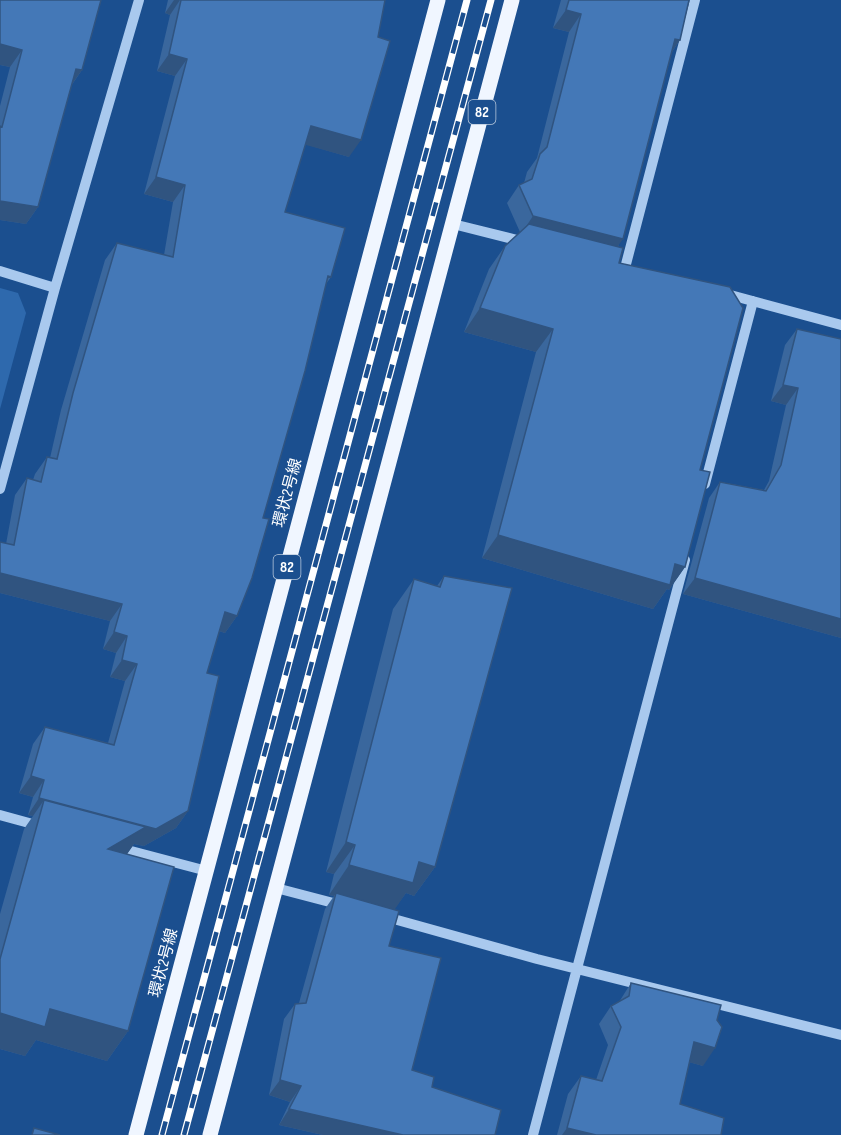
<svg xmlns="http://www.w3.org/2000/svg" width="841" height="1135" font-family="'Sofia Sans Condensed','Noto Sans JP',sans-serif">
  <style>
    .green { fill: #2e69ad }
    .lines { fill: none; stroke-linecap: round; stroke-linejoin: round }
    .minor { stroke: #a9c9ee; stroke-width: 10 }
    .major { stroke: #f0f6ff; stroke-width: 15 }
    .rail-casing { stroke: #fff; stroke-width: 7 }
    .rail { stroke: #1b4f8f; stroke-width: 4.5; stroke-dasharray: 14; stroke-linecap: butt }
    .wall { fill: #3a679d }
    .shaded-wall { fill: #305480 }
    .building { fill: #4478b7; stroke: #305480; stroke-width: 1.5 }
    .labels { text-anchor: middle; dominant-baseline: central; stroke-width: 4.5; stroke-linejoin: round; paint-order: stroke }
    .shield { fill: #1b4f8f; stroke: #bbcadd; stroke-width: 1.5 }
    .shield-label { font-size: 15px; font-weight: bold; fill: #fff }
    .street-label { font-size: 16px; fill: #fff; stroke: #1b4f8f }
  </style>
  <rect width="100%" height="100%" fill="#1b4f8f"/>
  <!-- green -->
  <path class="green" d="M 0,288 L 18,293 L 26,313 L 0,409 Z"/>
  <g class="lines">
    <!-- minor -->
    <path class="minor" d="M 453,224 L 525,242
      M 625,268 L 695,0
      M 0,271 L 55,288
      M 723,293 L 841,325
      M 705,484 L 753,301
      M 0,489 L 55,288 L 139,0
      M 0,815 L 40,826
      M 116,847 L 207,871
      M 276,888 L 341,905
      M 383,916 L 537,959 L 841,1035
      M 533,1135 L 685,560"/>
    <!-- major -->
    <path class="major" d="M 136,1135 L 438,0
      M 210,1135 L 512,0"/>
    <defs>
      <path id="rail" d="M 162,1135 L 467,0
        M 184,1135 L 491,0"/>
    </defs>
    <!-- rail casing -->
    <use href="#rail" class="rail-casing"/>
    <!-- rail -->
    <use href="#rail" class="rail"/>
  </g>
  <!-- wall -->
  <path class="wall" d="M 0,0 L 82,70 L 71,86 L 38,207 L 26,224 L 0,220 L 0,106 L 10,67 L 0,65 Z
    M 168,0 L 385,0 L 349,157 L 305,144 L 285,212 L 331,277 L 326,284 L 237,616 L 225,633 L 219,631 L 207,673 L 188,811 L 176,828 L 144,846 L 134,844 L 127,854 L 128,1031 L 107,1061 L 36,1040 L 25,1056 L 0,1049 L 0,914 L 24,829 L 33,816 L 28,815 L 33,797 L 19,793 L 33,744 L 45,727 L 108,743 L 125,681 L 110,677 L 116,653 L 103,649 L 110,621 L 0,593 L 0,542 L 6,544 L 15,495 L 27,478 L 33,480 L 35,474 L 47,457 L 50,458 L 61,410 L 105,260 L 117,243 L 164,255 L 173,202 L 144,194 L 175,76 L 157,71 L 170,15 L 165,13 Z
    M 561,0 L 689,0 L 680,40 L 672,52 L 618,247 L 619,263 L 700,470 L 685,567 L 669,590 L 667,589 L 653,609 L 482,558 L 536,352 L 464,332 L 489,269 L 505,246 L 520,232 L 507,203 L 519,185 L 524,183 L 527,172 L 537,158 L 569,32 L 553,28 Z
    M 797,329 L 841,638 L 683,594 L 709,498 L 720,482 L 764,490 L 769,481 L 786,405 L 771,401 L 785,345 Z
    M 444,576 L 435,867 L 414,896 L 406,893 L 394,909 L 389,946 L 412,1070 L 432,1087 L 495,1135 L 323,1135 L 279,1125 L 290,1102 L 269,1095 L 284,1019 L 295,1004 L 299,1003 L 325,909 L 334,896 L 329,895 L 334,874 L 326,872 L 393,609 L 414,579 L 437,586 Z
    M 631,983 L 703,1066 L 689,1062 L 680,1104 L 721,1135 L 557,1135 L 568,1094 L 581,1076 L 596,1080 L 608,1045 L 599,1024 L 611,1006 L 619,1002 Z"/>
  <!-- shaded-wall -->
  <path class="shaded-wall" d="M 174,0 L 180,0 L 170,15 L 165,13 Z
    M 566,10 L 581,14 L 569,32 L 553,28 Z
    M 675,39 L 680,40 L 667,59 Z
    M 0,44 L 22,50 L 10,67 L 0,65 Z
    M 169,54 L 187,59 L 175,76 L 157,71 Z
    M 76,69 L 82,70 L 70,87 Z
    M 311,126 L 361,140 L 349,157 L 299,143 Z
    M 156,177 L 185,185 L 173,202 L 144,194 Z
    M 0,201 L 38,207 L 26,224 L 0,220 Z
    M 533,216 L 623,239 L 610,257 L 521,234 Z
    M 480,308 L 553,329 L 536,352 L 464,332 Z
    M 783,385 L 798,388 L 786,405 L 771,401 Z
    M 498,535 L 675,564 L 685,567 L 669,590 L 667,589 L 653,609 L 482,558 Z
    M 0,573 L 122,604 L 110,621 L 0,593 Z
    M 695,578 L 841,619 L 841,638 L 683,594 Z
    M 225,612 L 237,616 L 225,633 L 213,629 Z
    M 114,632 L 127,636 L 116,653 L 103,649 Z
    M 122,660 L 137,664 L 125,681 L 110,677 Z
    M 31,776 L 44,780 L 33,797 L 19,793 Z
    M 39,798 L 188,811 L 176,828 L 144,846 L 134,844 L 125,857 L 108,849 L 44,800 L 33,816 L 28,815 Z
    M 346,842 L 355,845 L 334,874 L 326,872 Z
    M 419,862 L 435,867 L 414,896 L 406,893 L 393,912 L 336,893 L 334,896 L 329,895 L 349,865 Z
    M 50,1009 L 128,1031 L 107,1061 L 36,1040 L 25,1056 L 0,1049 L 0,1013 Z
    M 694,1042 L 715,1048 L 703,1066 L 681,1060 Z
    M 280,1080 L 301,1086 L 290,1102 L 269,1095 Z
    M 289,1109 L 403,1135 L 323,1135 L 279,1125 Z
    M 567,1128 L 596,1135 L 562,1135 Z"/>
  <!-- building -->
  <path class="building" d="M 0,0 L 101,0 L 82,70 L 76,69 L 38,207 L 0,201 L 0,126 L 2,127 L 22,50 L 0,44 Z
    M 181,0 L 385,0 L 378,37 L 390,41 L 361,140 L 311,126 L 285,212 L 345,228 L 331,277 L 328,276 L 305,371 L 263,518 L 269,519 L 252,578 L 237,616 L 225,612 L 207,673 L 219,676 L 188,811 L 156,829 L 39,798 L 44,780 L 31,776 L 45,727 L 114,745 L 137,664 L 122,660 L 127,636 L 114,632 L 122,604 L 0,573 L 0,542 L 14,545 L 27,478 L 41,482 L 47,457 L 57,459 L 73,393 L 117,243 L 173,257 L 185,185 L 156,177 L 187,59 L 169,54 Z
    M 569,0 L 689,0 L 680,40 L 675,39 L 623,239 L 533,216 L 519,185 L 532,179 L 540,154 L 547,147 L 581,14 L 566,10 Z
    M 529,224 L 623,248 L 619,263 L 730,287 L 743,308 L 700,470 L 710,472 L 685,567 L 675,564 L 670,585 L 498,535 L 553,329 L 480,308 L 505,246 Z
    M 797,329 L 841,339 L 841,619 L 695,578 L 720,482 L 766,491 L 781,465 L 798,388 L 783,385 Z
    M 444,576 L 512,588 L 435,867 L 419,862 L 413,883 L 349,865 L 355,845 L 346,842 L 414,579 L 440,587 Z
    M 44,800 L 146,827 L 108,849 L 174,867 L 128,1031 L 50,1009 L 45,1027 L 0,1013 L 0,959 Z
    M 336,893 L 399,911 L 389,946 L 441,958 L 412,1070 L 434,1077 L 432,1087 L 501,1110 L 495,1135 L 403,1135 L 289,1109 L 301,1086 L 280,1080 L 295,1004 L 306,1003 Z
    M 631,983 L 721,1005 L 717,1020 L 722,1027 L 715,1048 L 694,1042 L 680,1104 L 724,1118 L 721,1135 L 596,1135 L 567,1128 L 581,1076 L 602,1081 L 621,1027 L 611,1006 L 629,996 Z
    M 34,1128 L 60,1135 L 32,1135 Z"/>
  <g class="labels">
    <!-- shield labels -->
    <g class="shield">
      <rect x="468.5" y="100" width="27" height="24" rx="4.5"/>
      <rect x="273.5" y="555" width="27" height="24" rx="4.5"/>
    </g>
    <g class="shield-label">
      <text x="482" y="112">82</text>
      <text x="287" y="567">82</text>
    </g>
    <!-- street labels -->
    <g class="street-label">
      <text transform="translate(288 493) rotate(-75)">環状2号線</text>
      <text transform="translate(164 963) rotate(-75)">環状2号線</text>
    </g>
  </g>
</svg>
